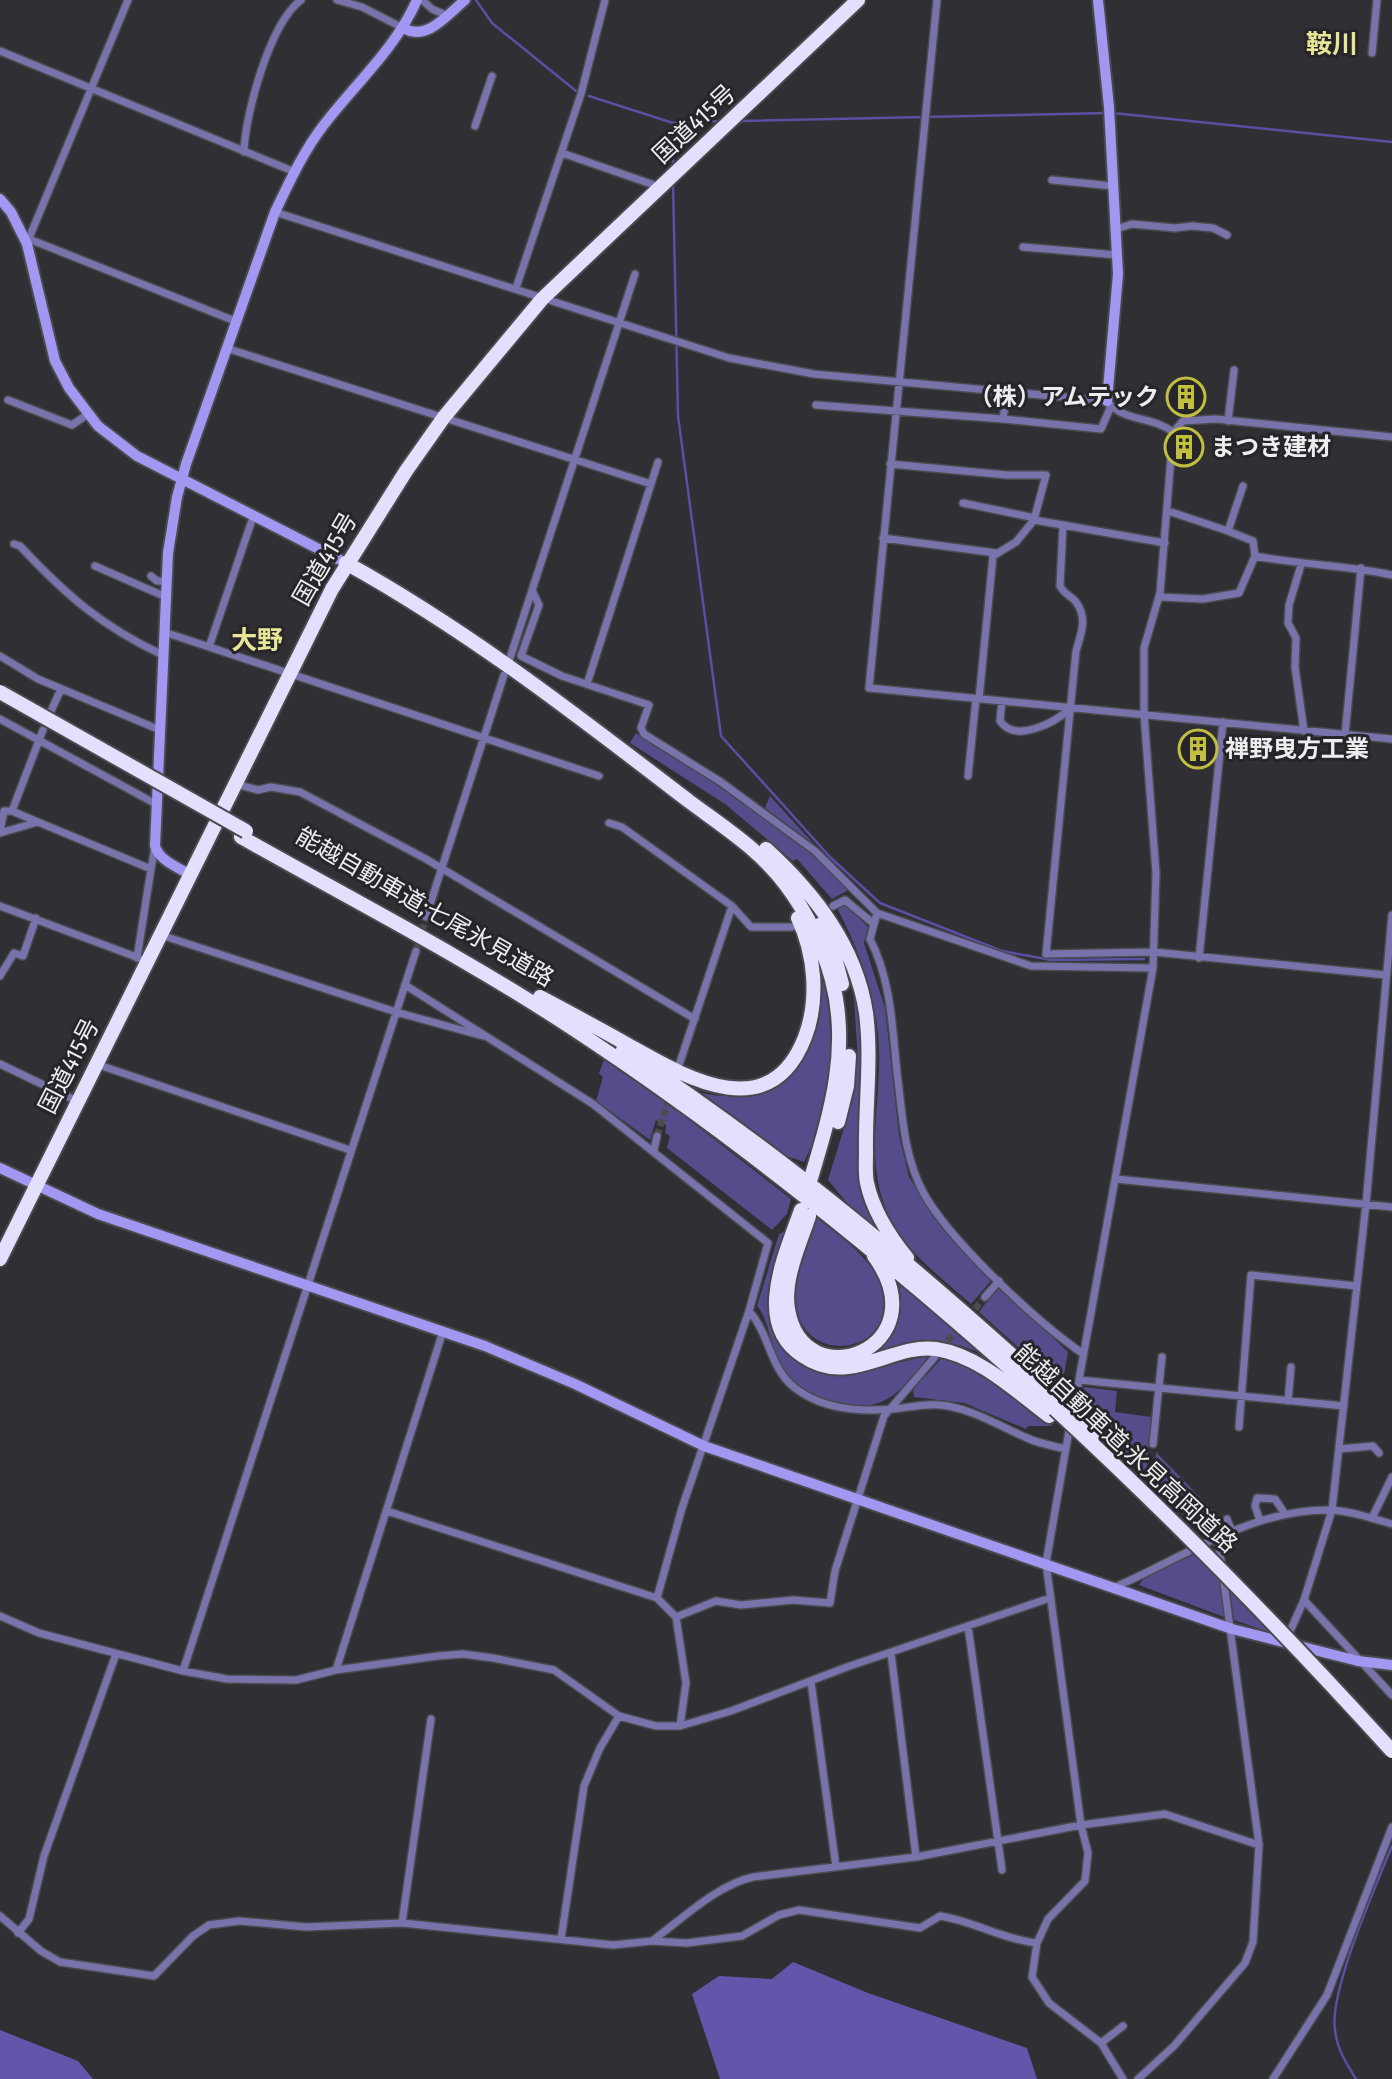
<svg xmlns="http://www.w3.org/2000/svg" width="1392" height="2079" font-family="'Fira Sans Condensed','Noto Sans JP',sans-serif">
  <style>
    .green { fill: #554c8c }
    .forest { fill: #6356aa }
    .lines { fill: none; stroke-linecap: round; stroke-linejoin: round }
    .stream { stroke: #5c4ea2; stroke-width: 2.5 }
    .street-tunnel { stroke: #4c4c50; stroke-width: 7; stroke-dasharray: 7 3.5; stroke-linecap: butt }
    .street-casing { stroke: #4a4a4e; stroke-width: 10 }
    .secondary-casing { stroke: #4a4a4e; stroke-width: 14 }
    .highway-casing { stroke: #4a4a4e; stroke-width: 18 }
    .street { stroke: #7873ab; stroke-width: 7 }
    .secondary { stroke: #a298f1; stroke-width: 10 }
    .highway { stroke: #e2e0fc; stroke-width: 14 }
    .highway-bridge-casing { stroke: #4a4a4e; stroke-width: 18; stroke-linecap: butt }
    .highway-bridge { stroke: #e2e0fc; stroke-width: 14 }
    .labels { text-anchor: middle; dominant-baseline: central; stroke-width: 6; stroke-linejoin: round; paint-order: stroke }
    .street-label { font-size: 24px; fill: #ededf0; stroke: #26252a }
    .poi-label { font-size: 24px; font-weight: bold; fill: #ededf0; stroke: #26252a; text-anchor: start }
    .neighbourhood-label { font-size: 26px; font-weight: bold; fill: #e7e697; stroke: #26252a }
  </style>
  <rect width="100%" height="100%" fill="#2f2f34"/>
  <!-- green -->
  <path class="green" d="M 636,733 C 712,779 786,827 850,889 L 832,899 L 797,859 L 793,861 L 725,804 L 630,743 Z
    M 770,796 L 815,845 L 765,808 Z
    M 845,904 L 868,927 L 864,943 L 885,1008 L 899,1135 L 909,1177 L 937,1220 L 990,1275 L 990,1282 L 971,1304 C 942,1278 904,1251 888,1214 C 864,1162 881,1104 879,1050 C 877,998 861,954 837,908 Z
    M 823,977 C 836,1040 834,1103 804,1162 L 778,1153 L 696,1092 C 786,1112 820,1059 823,977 Z
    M 853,984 C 857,1005 862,1027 862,1049 C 862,1110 849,1174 877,1231 L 857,1215 L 828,1180 L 852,1102 L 858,1060 Z
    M 604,1060 L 670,1105 L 791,1199 L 787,1214 L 772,1230 L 667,1148 L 670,1136 L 665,1133 L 666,1125 L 656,1120 L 650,1140 L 596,1101 L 603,1077 L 599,1073 Z
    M 817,1218 C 839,1236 864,1252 878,1278 C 925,1366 732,1390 817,1218 Z
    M 785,1231 L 773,1273 L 769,1304 L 776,1336 L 795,1359 L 811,1367 L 868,1369 L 929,1356 C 917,1370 904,1390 887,1399 C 855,1418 799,1397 781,1366 C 770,1348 770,1321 757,1306 L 779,1234 Z
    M 898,1279 L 982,1354 C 938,1334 915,1341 871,1355 C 898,1335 905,1312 898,1279 Z
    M 996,1290 L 1004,1290 L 1068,1352 L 1061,1392 L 1056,1386 L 1057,1382 L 979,1312 Z
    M 944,1356 C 967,1361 1043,1406 1052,1426 L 1028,1426 L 1026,1429 L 964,1403 L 914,1397 L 913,1389 Z
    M 1084,1387 L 1117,1391 L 1115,1412 L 1151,1417 L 1146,1477 L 1080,1411 Z
    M 1156,1452 L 1223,1521 L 1225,1528 L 1208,1537 L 1152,1483 Z
    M 1198,1552 L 1221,1575 L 1227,1615 L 1224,1617 L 1139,1585 L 1144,1578 Z
    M 1228,1582 L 1278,1635 L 1234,1620 Z"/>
  <!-- forest -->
  <path class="forest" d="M 793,1962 L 868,1993 L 1027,2048 L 1037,2079 L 720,2079 L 692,1994 L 719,1976 L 772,1979 Z
    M 0,2030 L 78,2061 L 93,2079 L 0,2079 Z"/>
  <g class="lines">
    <!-- stream -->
    <path class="stream" d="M 476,0 L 492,23 L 576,91
      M 589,96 L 673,123 L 722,121
      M 1113,113 L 1392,142
      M 739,121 L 1107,113
      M 673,123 L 673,166
      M 673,183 L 678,416 L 721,736 L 831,858 L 880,903 L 1002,951 L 1051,960 L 1144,959
      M 1356,2079 C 1346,2063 1337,2049 1335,2030 C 1329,1991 1376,1886 1392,1846"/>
    <!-- street-tunnel -->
    <path class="street-tunnel" d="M 416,951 L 426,917
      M 657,1136 L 671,1093
      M 941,1349 L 985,1297"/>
    <defs>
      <path id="street" d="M 337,0 L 362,7 L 403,28
        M 422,0 L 432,9 L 446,15
        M 937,0 L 869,688 L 1392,739
        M 0,51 L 295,172
        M 1372,53 L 1377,0
        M 475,126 L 492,76
        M 244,152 C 245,114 270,23 301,0
        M 562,153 L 660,187
        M 1052,180 L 1113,186
        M 275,212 L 729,358 L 814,374 L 1107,401 C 1123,422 1152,416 1173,432
        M 1116,229 L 1132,224 L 1175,228 L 1192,226 L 1213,228 L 1227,235
        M 29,239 L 235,321
        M 27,243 L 128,0
        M 1023,247 L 1117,255
        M 516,288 L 581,94 L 605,0
        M 226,348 L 651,484 L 658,462
        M 1007,392 L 1003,419 L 1101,429 L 1111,406
        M 8,400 L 72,425 L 88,414
        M 816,405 L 1003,419
        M 1228,421 L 1234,370
        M 890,464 L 1007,475 L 1046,475 L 1034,520 L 1063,525 L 1060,586 C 1064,594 1071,596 1076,602 C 1088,618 1081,634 1076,651 L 1046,954 L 1154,952 L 1386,975
        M 1243,486 L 1228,531 L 1253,541 L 1255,556
        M 963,503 L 1035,518
        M 1168,511 L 1228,531
        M 1063,525 L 1165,543
        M 883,538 L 996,553
        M 14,544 L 20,546 C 65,594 102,627 163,655
        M 1301,565 L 1289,605 L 1288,623 L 1296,638 L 1295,667 L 1304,731
        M 95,566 L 166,597
        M 151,576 L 157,581 L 167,581
        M 532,590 L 539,605 L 521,656 L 562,676 L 649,705 L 641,728 L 644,734 L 721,782 L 815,851 L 877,913 L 1031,966 L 1153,968
        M 1159,597 L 1203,599 L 1239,593 L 1255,556 C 1301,565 1346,565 1392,575
        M 164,632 L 599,776
        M 209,647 L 253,517
        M 0,656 L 38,679 L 160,730
        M 509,661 L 635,274
        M 587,684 L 651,484
        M 979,699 L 993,556 L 1016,542 L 1034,520
        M 1002,701 L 1000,721 C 1016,744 1055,722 1070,709
        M 51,711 L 61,689
        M 0,719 L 156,804
        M 1345,735 L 1361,568
        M 968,776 L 976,699
        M 235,784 L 258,790 L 271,787 L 300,792 L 426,859 L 695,1019
        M 38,822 L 151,869 L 155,846
        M 609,823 L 622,827 L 732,906 L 751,927 L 792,927
        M 0,831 L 4,811 L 12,811
        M 0,833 L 38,822 L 12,811 L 43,730
        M 0,906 L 147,961
        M 833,906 L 845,900 L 874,924
        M 877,913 L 870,939 C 894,986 892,1038 899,1089 C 903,1124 906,1160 923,1192 C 949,1240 1037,1322 1082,1353
        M 426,917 L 504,675
        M 161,935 L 396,1012 L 483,1036
        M 137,958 L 151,869
        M 1199,958 L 1223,722
        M 0,976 L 14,953 L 23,956 L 36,918
        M 405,985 L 593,1104 L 768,1243 L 749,1311 L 682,1508 L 657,1598
        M 0,1064 L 77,1101
        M 96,1064 L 350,1150
        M 679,1065 L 732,906
        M 654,1150 L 657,1136
        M 1116,1179 L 1392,1207
        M 985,1297 L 999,1281
        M 749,1311 C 770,1334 769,1368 795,1388 C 822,1409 859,1412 892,1409 C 908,1408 924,1403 940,1405 C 971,1408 997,1425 1025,1437 C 1037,1443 1052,1446 1066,1449
        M 1079,1380 L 1344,1406
        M 1288,1401 L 1291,1367
        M 1073,1413 L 1153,968 L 1156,873 L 1144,714 L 1144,648 L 1160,593 L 1173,432 L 1183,421 L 1216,419 L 1392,437
        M 1070,1425 L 1046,1563 L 1081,1825 L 1088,1853 L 1085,1881 L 1048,1919 L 1037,1943 L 1032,1977 L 1049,2003 L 1101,2043 L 1123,2079
        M 1239,1427 L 1251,1275 L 1357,1286
        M 1153,1444 L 1162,1357
        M 1339,1449 L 1373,1446 L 1379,1453
        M 387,1511 L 657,1598 L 676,1617 L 686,1683 L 680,1726
        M 1372,1518 L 1392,1477
        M 1227,1519 L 1232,1532
        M 1260,1521 L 1255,1506 L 1257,1498 L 1275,1499 L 1285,1514
        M 1115,1587 C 1185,1557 1251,1509 1330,1510 C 1350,1511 1372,1518 1392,1524
        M 1304,1600 L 1392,1695
        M 0,1616 L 39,1633 L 183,1671 L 227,1679 L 296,1680 L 336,1670 L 438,1656 L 463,1654 L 493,1658 L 554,1670 L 619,1716 L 656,1726 L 680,1726 L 731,1711 L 847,1667 L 1050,1598
        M 676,1617 L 716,1601 L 741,1605 L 793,1600 L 830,1603 L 835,1571 L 884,1416 L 934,1358
        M 968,1626 L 1002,1870
        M 1287,1638 L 1304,1600 L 1332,1510 L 1366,1204 L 1392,915
        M 891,1653 L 916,1857
        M 336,1670 L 443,1331
        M 183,1671 L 416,951
        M 811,1682 L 836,1867
        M 0,1916 L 41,1951 L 60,1962 L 154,1976 L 193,1936 L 209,1925 L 239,1921 L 306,1927 L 402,1923 L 613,1945 L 652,1941 L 687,1943 L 742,1936 L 779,1915 L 799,1910 L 920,1928 L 940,1916 C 973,1921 1002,1939 1037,1943
        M 402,1923 L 431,1719
        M 18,1933 L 29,1919 L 44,1856 L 116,1654
        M 561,1939 L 584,1786 L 600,1748 L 619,1716
        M 652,1941 C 682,1919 717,1885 753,1877 L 916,1857 L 1081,1825 L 1165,1814 L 1259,1845
        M 1101,2043 L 1123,2026
        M 1138,2079 L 1174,2046 L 1245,1963 L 1253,1942 L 1259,1845 L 1218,1538
        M 1273,2079 L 1327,1995 L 1392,1827"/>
      <path id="secondary" d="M 1098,0 L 1109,107 L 1118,274 L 1107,401
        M 403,28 C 427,42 447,15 465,0
        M 0,199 L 11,212 L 27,244 L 55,361 L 69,388 L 98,426 L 137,456 L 346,563
        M 189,874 C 177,867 159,860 155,846 L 168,553 L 177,497 L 186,464 L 275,212 C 289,183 303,152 323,126 C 354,85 396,48 417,0
        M 0,1168 L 98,1214 L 485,1346 L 575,1384 L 704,1446 L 1232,1629 L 1358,1661 L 1392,1665"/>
      <path id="highway" d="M 346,563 C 469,631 579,717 690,802 C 725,828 760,850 786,885 C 807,913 823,946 832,980 C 850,1049 831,1111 811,1178
        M 241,837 C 352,900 468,959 575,1030 C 745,1142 904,1272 1055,1409
        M 766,849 C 814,893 856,946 866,1013 C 872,1059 865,1106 866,1152 C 866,1162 865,1174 867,1183 C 873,1211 890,1237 907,1258
        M 821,924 L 833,950 L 842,984
        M 540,997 C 570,1013 600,1029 630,1046 C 685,1077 770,1128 805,1037 C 819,1000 815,954 798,918
        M 623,1050 C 779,1152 923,1273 1060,1399
        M 838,1122 L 847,1086 L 849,1056
        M 801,1210 C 786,1253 752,1324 803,1356 C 816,1365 832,1369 848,1367 C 877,1364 906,1345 936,1349 C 978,1355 1016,1391 1049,1416
        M 809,1216 C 800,1244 783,1279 788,1309 C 803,1401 941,1348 874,1256
        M 0,1259 L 332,589 L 406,471 L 444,417 L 542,299 L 858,0"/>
    </defs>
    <!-- street casing -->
    <use href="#street" class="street-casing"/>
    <!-- secondary casing -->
    <use href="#secondary" class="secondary-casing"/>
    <!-- highway casing -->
    <use href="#highway" class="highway-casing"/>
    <!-- street -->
    <use href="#street" class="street"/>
    <!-- secondary -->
    <use href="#secondary" class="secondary"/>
    <!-- highway -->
    <use href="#highway" class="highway"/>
    <defs>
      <path id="highway-bridge" d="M 0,692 L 246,831
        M 1060,1399 L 1096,1435
        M 1055,1409 C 1173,1518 1284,1632 1392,1751"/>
    </defs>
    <!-- highway-bridge casing -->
    <use href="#highway-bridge" class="highway-bridge-casing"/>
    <!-- highway-bridge -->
    <use href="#highway-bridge" class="highway-bridge"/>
  </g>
  <!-- icons -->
  <defs>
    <symbol id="building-ring" viewBox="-11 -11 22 22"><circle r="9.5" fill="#26252a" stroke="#c1be40" stroke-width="1.5"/><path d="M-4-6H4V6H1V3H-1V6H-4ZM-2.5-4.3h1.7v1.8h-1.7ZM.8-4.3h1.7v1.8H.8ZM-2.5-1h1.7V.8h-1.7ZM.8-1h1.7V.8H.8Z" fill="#c1be40"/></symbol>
  </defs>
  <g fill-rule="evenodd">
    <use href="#building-ring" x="1164" y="375" width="44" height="44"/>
    <use href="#building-ring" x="1162" y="425" width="44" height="44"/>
    <use href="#building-ring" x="1176" y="727" width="44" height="44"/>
  </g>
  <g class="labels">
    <!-- street labels -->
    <g class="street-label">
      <text transform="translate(694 124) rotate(-43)">国道415号</text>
      <text transform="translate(325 559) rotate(-60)">国道415号</text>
      <text transform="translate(425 907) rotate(30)">能越自動車道;七尾氷見道路</text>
      <text transform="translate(69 1066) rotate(-63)">国道415号</text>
      <text transform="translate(1126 1448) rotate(43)">能越自動車道;氷見高岡道路</text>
    </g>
    <!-- poi labels -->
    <g class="poi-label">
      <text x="1159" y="397" text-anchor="end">（株）アムテック</text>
      <text x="1211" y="447">まつき建材</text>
      <text x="1225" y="749">禅野曳方工業</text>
    </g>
    <!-- neighbourhood labels -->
    <g class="neighbourhood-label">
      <text x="1332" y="44">鞍川</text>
      <text x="257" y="640">大野</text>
    </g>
  </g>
</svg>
